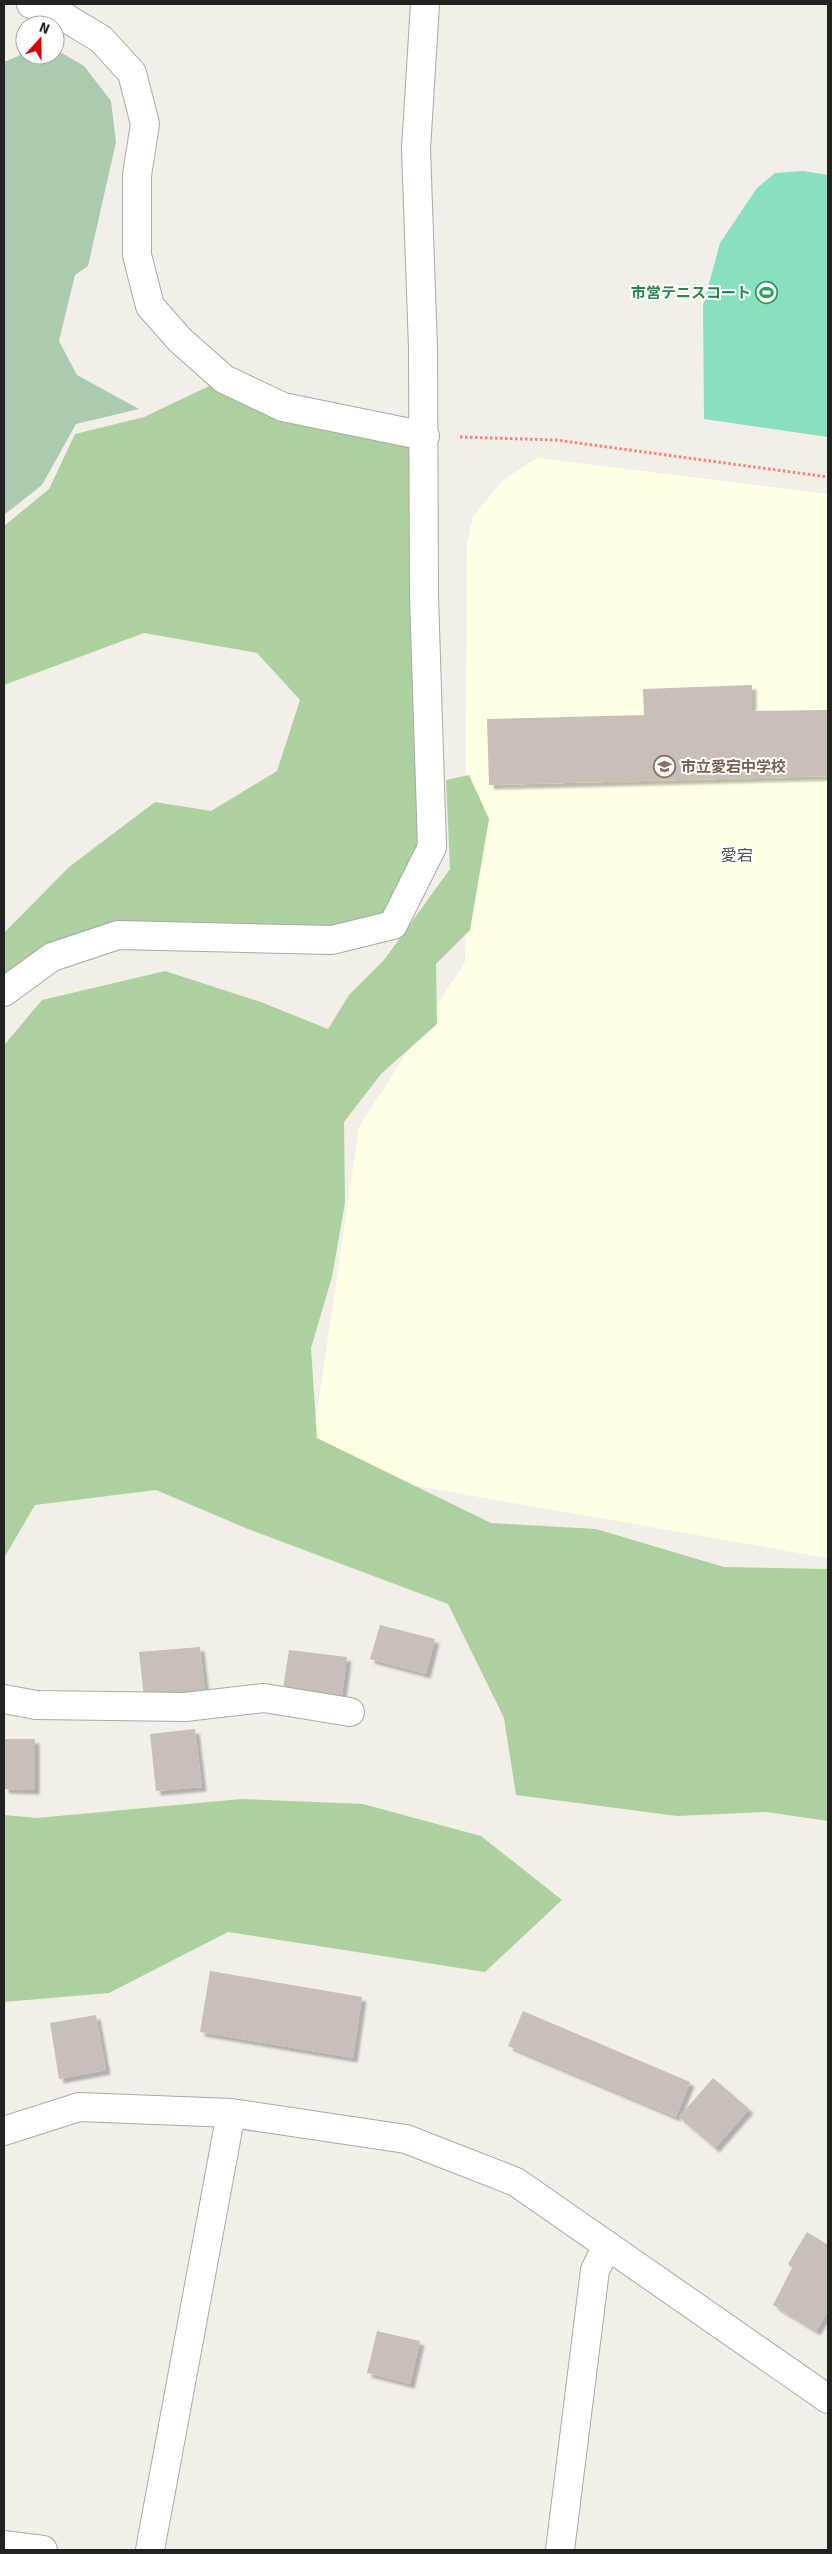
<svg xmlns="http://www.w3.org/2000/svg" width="832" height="2554" font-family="Signika,'Noto Sans JP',sans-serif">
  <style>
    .education { fill: #ffffe5 }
    .forest { fill: #add19e }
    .cemetery { fill: #aacbaf }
    .pitch { fill: #88e0be }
    .building { fill: #c7bfb8; filter: url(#shadow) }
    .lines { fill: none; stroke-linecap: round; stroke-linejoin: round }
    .street-casing { stroke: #a9a9a9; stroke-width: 30 }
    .path { stroke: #fa8072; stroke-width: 3; stroke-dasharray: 2.5 2.5; stroke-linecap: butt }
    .street { stroke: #fff; stroke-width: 28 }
    .labels { text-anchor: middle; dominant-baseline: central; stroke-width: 4; stroke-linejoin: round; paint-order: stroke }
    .leisure-label { font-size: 15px; font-weight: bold; fill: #27864d; stroke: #fff; text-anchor: end }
    .education-label { font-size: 15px; font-weight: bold; fill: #785e54; stroke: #fff; text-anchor: start }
    .neighbourhood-label { font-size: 16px; fill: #555; stroke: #fff }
  </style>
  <defs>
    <filter id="shadow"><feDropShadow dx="4.5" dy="4.5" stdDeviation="1" flood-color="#0004"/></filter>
  </defs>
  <rect width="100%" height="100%" fill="#f2efe9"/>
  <!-- education -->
  <path class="education" d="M 537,458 L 828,494 L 828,1558 L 309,1467 L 359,1127 L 465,962 L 467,543 L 473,517 L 502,481 Z"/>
  <!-- forest -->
  <path class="forest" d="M 224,379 L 425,436 L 432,847 L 393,925 L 118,936 L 4,992 L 4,933 L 69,867 L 155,802 L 211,811 L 277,771 L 300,700 L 257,653 L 144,633 L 4,685 L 4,526 L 49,489 L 75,434 L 144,417 Z
    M 469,775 L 489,819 L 470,930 L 436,964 L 437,1024 L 381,1074 L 344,1122 L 345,1203 L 332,1277 L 311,1348 L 317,1438 L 491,1523 L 596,1529 L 724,1567 L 828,1569 L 828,1821 L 766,1812 L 677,1816 L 516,1795 L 504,1718 L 448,1604 L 248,1529 L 156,1490 L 35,1505 L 4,1558 L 5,1044 L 42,1000 L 165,971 L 261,1002 L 328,1029 L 349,995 L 384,960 L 450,869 L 446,780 Z
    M 241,1799 L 363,1804 L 481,1836 L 562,1900 L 485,1972 L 228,1932 L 109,1993 L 4,2002 L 4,1815 L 37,1818 Z"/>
  <!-- cemetery -->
  <path class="cemetery" d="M 55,49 L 84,66 L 111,101 L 116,142 L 88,266 L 75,275 L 59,341 L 77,375 L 139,409 L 76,424 L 42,485 L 4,515 L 4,62 L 25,53 L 55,55 Z"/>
  <!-- pitch -->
  <path class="pitch" d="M 803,171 L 828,175 L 828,437 L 704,419 L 703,306 L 720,243 L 757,188 L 775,173 Z"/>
  <!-- building -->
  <path class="building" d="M 752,685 L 752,711 L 828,710 L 828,776 L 489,785 L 487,719 L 644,715 L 643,689 Z
    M 380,1625 L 435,1639 L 426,1674 L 370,1659 Z
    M 200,1647 L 205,1691 L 144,1697 L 139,1652 Z
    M 289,1650 L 347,1657 L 341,1703 L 282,1695 Z
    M 195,1729 L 202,1787 L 156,1791 L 150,1734 Z
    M 4,1739 L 35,1739 L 35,1790 L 4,1789 Z
    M 210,1971 L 362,1997 L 353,2058 L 200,2032 Z
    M 523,2011 L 690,2082 L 676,2117 L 508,2046 Z
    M 96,2015 L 106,2070 L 59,2079 L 50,2023 Z
    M 713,2078 L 749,2109 L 715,2148 L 679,2117 Z
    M 807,2232 L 828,2245 L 828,2311 L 816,2331 L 773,2305 L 792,2268 L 788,2264 Z
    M 377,2331 L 420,2341 L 410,2384 L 367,2373 Z"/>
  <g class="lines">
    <defs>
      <path id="street" d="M 31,4 L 51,9 L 101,39 L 132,73 L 145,124 L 137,175 L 137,255 L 150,306 L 180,340 L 224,379 L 283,407 L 425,436
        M 4,992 L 52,957 L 118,935 L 332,940 L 393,925 L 432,847 L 424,596 L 423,348 L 416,149 L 425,4
        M 4,1699 L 36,1705 L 185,1707 L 264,1698 L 350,1712
        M 4,2131 L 79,2107 L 231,2113 L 406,2139 L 516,2182 L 828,2399
        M 4,2545 L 43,2550
        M 150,2550 L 231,2113
        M 560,2550 L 595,2270 L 607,2246"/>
    </defs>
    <!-- street casing -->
    <use href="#street" class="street-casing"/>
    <!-- path -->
    <path class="path" d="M 460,437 L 556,440 L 828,477"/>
    <!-- street -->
    <use href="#street" class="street"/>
  </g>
  <!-- icons -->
  <defs>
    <symbol id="stadium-ring" viewBox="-11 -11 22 22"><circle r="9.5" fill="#fff" stroke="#2e9e5b" stroke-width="1.5"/><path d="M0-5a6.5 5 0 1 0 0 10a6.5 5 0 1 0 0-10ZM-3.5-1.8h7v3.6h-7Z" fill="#2e9e5b"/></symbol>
    <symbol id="school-ring" viewBox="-11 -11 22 22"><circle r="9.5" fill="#fff" stroke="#8d6e63" stroke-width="1.5"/><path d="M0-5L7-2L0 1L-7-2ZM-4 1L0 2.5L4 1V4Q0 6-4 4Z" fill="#8d6e63"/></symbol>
  </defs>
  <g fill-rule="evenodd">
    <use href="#stadium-ring" x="754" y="280" width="25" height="25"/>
    <use href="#school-ring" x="652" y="754" width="25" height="25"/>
  </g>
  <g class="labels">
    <!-- leisure labels -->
    <g class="leisure-label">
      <text x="751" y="293">市営テニスコート</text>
    </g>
    <!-- education labels -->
    <g class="education-label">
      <text x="681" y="767">市立愛宕中学校</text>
    </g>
    <!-- neighbourhood labels -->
    <g class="neighbourhood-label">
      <text x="737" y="856">愛宕</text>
    </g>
  </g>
  <!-- border -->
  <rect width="832" height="2554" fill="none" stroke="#222222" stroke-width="10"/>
  <!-- north arrow -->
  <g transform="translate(40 40) rotate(21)"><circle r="24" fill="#ffffff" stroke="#a7a7a7"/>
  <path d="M0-4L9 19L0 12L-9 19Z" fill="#d40000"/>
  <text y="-8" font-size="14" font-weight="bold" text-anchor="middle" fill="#222222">N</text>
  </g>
</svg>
